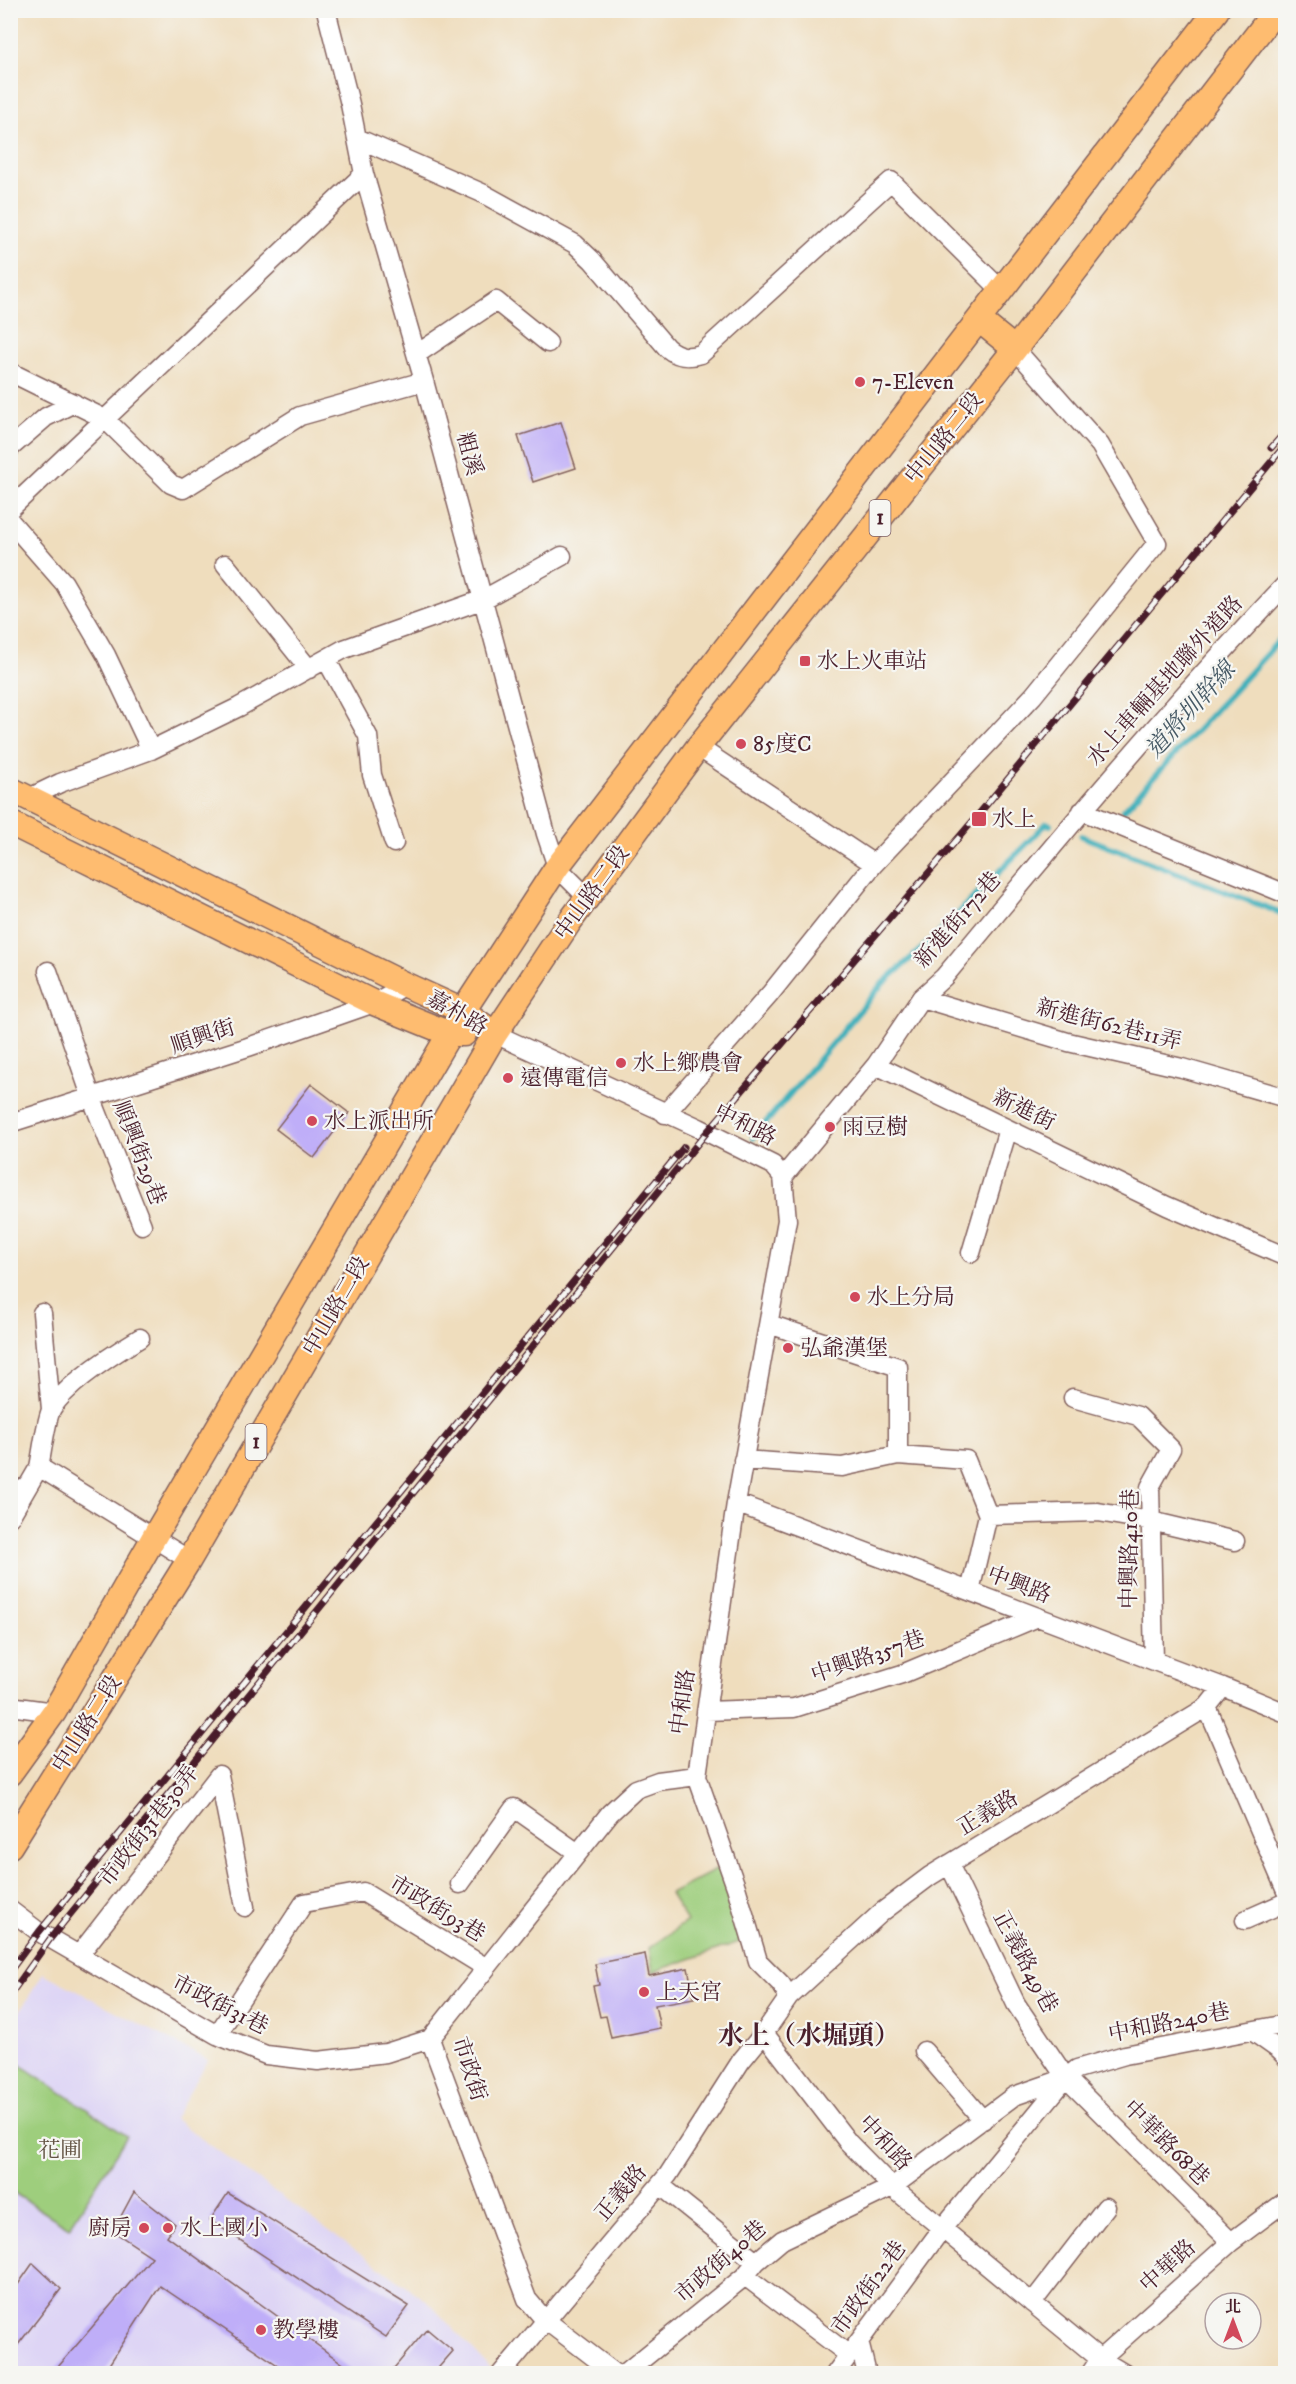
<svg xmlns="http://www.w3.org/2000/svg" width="1296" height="2384" font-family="'IM FELL DW Pica','Noto Serif TC',serif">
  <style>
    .built { fill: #ded5f5 }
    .green { fill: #9ece7d; stroke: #747654; stroke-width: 1.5 }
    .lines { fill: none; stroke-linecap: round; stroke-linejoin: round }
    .stream { stroke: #40b0bb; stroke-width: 6 }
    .building { fill: #bfaef8 }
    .minor-casing { stroke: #84625e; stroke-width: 21 }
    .major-casing { stroke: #84625e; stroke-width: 27 }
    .minor { stroke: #fff; stroke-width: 18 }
    .major { stroke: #febc70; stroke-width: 24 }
    .rail-casing { stroke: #4a1f2b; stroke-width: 7 }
    .rail { stroke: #f6f6f2; stroke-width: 4.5; stroke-dasharray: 14; stroke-linecap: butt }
    .poi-dot { fill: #d1495b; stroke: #f6f6f2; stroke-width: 2 }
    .labels { text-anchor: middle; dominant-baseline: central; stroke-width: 4.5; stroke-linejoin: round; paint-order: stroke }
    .shield { fill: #f6f6f2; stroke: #7e6067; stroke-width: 1.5 }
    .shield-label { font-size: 21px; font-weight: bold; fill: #4a1f2b }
    .poi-label { font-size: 22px; fill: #4a1f2b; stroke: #f6f6f2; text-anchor: start }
    .street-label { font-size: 22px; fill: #4a1f2b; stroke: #f6f6f2 }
    .park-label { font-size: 22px; fill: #635444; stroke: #f6f6f2 }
    .water-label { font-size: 24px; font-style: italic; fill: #465965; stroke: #f6f6f2 }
    .quarter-label { font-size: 26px; font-weight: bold; fill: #4a1f2b; stroke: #f6f6f2 }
  </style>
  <rect width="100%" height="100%" fill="#f6f6f2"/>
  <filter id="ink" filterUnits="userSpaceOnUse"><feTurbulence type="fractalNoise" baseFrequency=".0167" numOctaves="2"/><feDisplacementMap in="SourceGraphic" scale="12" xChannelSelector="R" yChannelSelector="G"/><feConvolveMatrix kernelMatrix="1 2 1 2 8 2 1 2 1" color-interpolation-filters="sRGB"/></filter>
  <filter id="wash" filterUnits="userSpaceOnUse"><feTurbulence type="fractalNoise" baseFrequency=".008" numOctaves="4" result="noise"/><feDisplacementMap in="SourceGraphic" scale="24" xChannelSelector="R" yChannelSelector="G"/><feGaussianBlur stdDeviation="1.35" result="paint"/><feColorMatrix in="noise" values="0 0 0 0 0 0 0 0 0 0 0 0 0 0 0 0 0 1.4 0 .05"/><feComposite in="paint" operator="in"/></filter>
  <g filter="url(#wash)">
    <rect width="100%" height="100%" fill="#efddbd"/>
    <!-- built -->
    <path class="built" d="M 43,1973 L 208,2060 L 174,2119 L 428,2302 L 489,2367 L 483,2374 L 11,2373 L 10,2028 Z"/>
    <!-- green -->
    <path class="green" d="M 725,1865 L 745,1940 L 653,1972 L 649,1948 L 687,1921 L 670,1894 Z
      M 10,2058 L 127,2136 L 69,2228 L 11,2191 Z"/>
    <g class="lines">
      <!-- stream -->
      <path class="stream" d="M 1123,811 L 1286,633
        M 1081,836 L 1286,915
        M 753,1138 L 882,984 L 935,937 L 1047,823 L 1050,825"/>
    </g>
    <g id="blocks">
      <!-- building -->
      <path class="building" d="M 561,422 L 576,468 L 533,482 L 518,436 Z
        M 311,1084 L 349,1113 L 314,1158 L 276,1129 Z
        M 645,1954 L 649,1976 L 688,1968 L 694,1998 L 655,2005 L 660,2028 L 611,2038 L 606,2016 L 600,2017 L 593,1986 L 599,1985 L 595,1964 Z
        M 134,2192 L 175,2224 L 167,2236 L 357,2374 L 291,2374 L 160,2286 L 103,2374 L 52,2374 L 152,2257 L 113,2231 Z
        M 228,2193 L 409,2306 L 386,2337 L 210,2220 Z
        M 33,2263 L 61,2289 L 10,2355 L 10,2296 Z
        M 427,2329 L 453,2351 L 433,2374 L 389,2374 Z
        M 10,2368 L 23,2374 L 10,2374 Z"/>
    </g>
  </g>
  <g filter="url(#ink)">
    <use href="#blocks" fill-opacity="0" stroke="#84625e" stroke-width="1.5"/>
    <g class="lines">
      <defs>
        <path id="minor" d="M 326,10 L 350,104 L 364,174 L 424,381 L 546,834 L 557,867 L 588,898
          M 357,138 L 482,193 L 575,244 L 592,260 L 667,348 C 678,357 688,358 701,354 L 891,181 L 1001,290
          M 417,354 L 496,301 L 548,343
          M 10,372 L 105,419 L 171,484 L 183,489 L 300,416 L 424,381
          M 10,448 L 46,417 L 74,403
          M 10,509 L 364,174
          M 10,521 L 64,583 L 106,655 L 151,750
          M 225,564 L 309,669
          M 326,659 L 368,736 L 372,775 L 394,843
          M 698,747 L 874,864
          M 29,798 L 60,783 L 151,750 L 239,707 L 344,649 L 484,599 L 562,556
          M 1082,811 L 1286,894
          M 48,971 L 92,1099 L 142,1225
          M 921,998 L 1068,1042 L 1182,1068 L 1286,1098
          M 495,1034 L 699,1128 L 773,1165 L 783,1177 L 787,1220 L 736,1503 L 697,1776 L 736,1887 L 758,1961 L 781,1984 L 789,1997 L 764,2033 L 848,2142 L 892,2187 L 1100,2359 L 1125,2374
          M 876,1065 L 1167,1206 L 1286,1257
          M 665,1114 L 770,994 L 874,864 L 1033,696 L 1157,543 L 1100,445 L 1015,349
          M 10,1123 L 248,1047 L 374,1003 L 406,985
          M 783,1177 L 876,1065 L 921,998 L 944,977 C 1055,843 1166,710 1286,584
          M 971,1253 L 1008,1129
          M 42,1313 L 51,1409
          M 769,1324 L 898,1367 L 898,1455
          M 1073,1398 L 1138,1416 L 1171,1449 L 1150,1487 L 1154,1661
          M 743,1460 L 842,1467 L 898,1455 L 966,1460 L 988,1515
          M 39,1467 C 42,1454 46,1418 52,1408 C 68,1383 115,1353 140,1338
          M 10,1493 L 28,1486 L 39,1467 L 189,1560
          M 736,1503 L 1223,1687 L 1286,1713
          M 10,1517 L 28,1486
          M 970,1591 L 988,1515 L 1098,1512 L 1151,1521 L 1235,1541
          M 10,1706 L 54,1712
          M 1207,1707 L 1286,1891
          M 706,1711 L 794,1708 L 902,1674 L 1038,1617
          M 949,1864 L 1016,2004 L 1066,2078 L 1231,2242
          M 460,1884 L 514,1808 L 578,1853
          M 10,1910 L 39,1932 L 217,2035 L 266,2055 L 318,2061 L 386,2053 L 430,2039
          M 1245,1920 L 1286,1902
          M 79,1955 L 219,1775 L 245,1907
          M 789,1997 L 882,1912 L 930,1876 L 1207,1707 L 1223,1687
          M 1252,2031 L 1279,2050 L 1286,2057
          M 217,2035 L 304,1903 L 363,1892 L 485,1967
          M 924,2051 L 983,2120
          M 660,2185 L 756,2262
          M 745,2276 L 849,2355
          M 1032,2303 L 1106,2207
          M 859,2342 L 867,2374
          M 501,2374 L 668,2175 L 741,2061 L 764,2033
          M 616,2374 L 544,2319 L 527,2299 L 430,2039 L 610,1813 L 636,1789 L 658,1781 L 697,1776
          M 624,2374 L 745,2276 L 756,2262 L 782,2240 L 892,2187 L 1014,2096 L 1066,2078
          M 835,2374 L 941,2230 L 1066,2078 L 1077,2069 L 1125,2055 L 1286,2024
          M 1090,2374 L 1100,2359 L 1231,2242 L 1286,2201"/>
        <path id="major" d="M 979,320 L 1015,349
          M 10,789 L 406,985 L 463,1011 L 495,1034
          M 10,823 L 374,1003 L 450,1034 L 464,1034
          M 10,1773 L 54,1712 L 154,1537 L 463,1011 L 557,867 L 1217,10
          M 10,1846 L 189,1560 L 495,1034 L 568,924 L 698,747 L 1015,349 L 1276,10"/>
      </defs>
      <!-- minor casing -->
      <use href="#minor" class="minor-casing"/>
      <!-- major casing -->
      <use href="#major" class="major-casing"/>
      <!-- minor -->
      <use href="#minor" class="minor"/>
      <!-- major -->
      <use href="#major" class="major"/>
      <defs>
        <path id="rail" d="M 1271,448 L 1286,431
          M 10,1971 L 39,1932 L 684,1147
          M 10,1995 L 50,1939 L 707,1132 L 978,815 L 1286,444"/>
      </defs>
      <!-- rail casing -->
      <use href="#rail" class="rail-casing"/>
      <!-- rail -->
      <use href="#rail" class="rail"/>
    </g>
  </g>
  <!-- markers -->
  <g class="poi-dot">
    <circle cx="860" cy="382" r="6"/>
    <rect x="799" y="655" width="12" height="12" rx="3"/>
    <circle cx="741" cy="744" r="6"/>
    <rect x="971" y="811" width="16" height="16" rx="3"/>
    <circle cx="621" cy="1063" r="6"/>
    <circle cx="508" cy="1078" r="6"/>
    <circle cx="312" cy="1121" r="6"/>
    <circle cx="830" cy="1127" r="6"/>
    <circle cx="855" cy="1297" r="6"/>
    <circle cx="788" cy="1348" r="6"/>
    <circle cx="644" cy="1992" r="6"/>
    <circle cx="144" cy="2228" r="6"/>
    <circle cx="168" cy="2228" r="6"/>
    <circle cx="261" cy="2330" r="6"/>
  </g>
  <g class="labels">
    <!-- shield labels -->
    <g class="shield">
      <rect x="869.5" y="500" width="21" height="36" rx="4.5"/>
      <rect x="245.5" y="1424" width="21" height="36" rx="4.5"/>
    </g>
    <g class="shield-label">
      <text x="880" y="518">1</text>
      <text x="256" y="1442">1</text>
    </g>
    <!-- poi labels -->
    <g class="poi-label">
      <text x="872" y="382">7-Eleven</text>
      <text x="817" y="661">水上火車站</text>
      <text x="753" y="744">85度C</text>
      <text x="992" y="819">水上</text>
      <text x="633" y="1063">水上鄉農會</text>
      <text x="520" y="1078">遠傳電信</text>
      <text x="324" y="1121">水上派出所</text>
      <text x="842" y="1127">雨豆樹</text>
      <text x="867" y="1297">水上分局</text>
      <text x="800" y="1348">弘爺漢堡</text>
      <text x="656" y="1992">上天宮</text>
      <text x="132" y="2228" text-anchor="end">廚房</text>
      <text x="180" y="2228">水上國小</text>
      <text x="273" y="2330">教學樓</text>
    </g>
    <!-- street labels -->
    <g class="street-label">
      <text transform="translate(944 438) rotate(-51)">中山路二段</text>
      <text transform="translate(469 454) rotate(75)">粗溪</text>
      <text transform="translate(1165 681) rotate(-48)">水上車輛基地聯外道路</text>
      <text transform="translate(592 893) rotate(-54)">中山路二段</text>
      <text transform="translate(958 920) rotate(-49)">新進街172巷</text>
      <text transform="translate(457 1013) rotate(30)">嘉朴路</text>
      <text transform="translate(1109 1025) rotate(14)">新進街62巷11弄</text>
      <text transform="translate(203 1037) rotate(-18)">順興街</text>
      <text transform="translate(1024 1110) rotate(26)">新進街</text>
      <text transform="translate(745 1125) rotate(27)">中和路</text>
      <text transform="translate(139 1153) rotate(69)">順興街29巷</text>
      <text transform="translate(336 1306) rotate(-60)">中山路二段</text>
      <text transform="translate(1130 1549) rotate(-89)">中興路410巷</text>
      <text transform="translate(1019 1585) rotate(21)">中興路</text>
      <text transform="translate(868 1657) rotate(-19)">中興路357巷</text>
      <text transform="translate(683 1702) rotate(-82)">中和路</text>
      <text transform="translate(87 1724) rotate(-58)">中山路二段</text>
      <text transform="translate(988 1813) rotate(-31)">正義路</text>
      <text transform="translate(149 1826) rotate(-52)">市政街31巷30弄</text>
      <text transform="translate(437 1909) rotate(31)">市政街93巷</text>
      <text transform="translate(1025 1962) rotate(62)">正義路49巷</text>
      <text transform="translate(220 2005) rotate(27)">市政街31巷</text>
      <text transform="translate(1169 2023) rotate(-11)">中和路240巷</text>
      <text transform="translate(469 2069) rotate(72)">市政街</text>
      <text transform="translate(885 2143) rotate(47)">中和路</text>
      <text transform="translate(1166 2143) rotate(45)">中華路68巷</text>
      <text transform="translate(621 2193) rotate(-50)">正義路</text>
      <text transform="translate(721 2262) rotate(-41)">市政街40巷</text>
      <text transform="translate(1168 2266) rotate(-42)">中華路</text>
      <text transform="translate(869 2288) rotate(-54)">市政街22巷</text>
    </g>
    <!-- park labels -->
    <g class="park-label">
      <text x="60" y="2150">花圃</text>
    </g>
    <!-- water labels -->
    <g class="water-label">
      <text transform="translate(1191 710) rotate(-48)">道將圳幹線</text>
    </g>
    <!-- quarter labels -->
    <g class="quarter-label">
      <text x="809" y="2036">水上（水堀頭）</text>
    </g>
  </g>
  <!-- margin -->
  <rect width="1296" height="2384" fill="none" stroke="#f6f6f2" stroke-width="36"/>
  <!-- north arrow -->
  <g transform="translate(1233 2321)"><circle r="28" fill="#f6f6f2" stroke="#b1a0a2" stroke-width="1.5"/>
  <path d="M0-4.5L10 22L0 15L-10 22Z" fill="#d1495b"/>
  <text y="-9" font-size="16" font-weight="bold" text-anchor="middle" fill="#4a1f2b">北</text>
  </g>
</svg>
